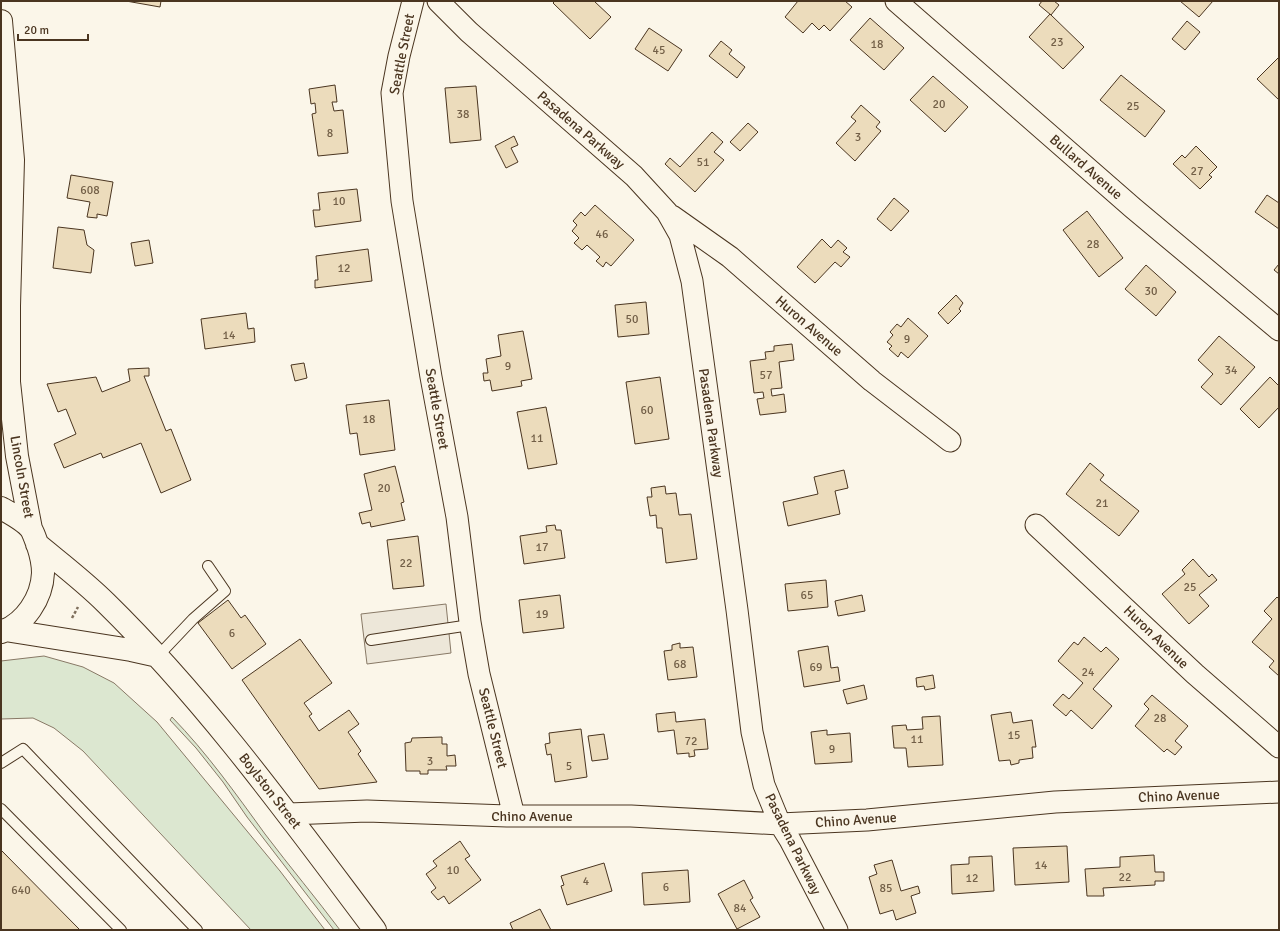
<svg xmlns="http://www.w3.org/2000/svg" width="1280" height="931" font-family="Signika,sans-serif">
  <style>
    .green { fill: #dce7d0; stroke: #887966 }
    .parking { fill: #ede7d9; stroke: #887966 }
    .building { fill: #ecdcbc; stroke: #4a3520 }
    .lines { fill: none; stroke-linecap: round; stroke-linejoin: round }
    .service-casing { stroke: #4a3520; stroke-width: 12 }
    .minor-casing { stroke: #4a3520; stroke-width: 23 }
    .secondary-casing { stroke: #4a3520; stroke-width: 24 }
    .path { stroke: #7f6f5c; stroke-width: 2.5; stroke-dasharray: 3 2; stroke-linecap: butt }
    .service { stroke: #fbf6e9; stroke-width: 10 }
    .minor { stroke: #fbf6e9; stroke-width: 21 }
    .secondary { stroke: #fbf6e9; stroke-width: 22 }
    .labels { text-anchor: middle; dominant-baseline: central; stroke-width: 3; stroke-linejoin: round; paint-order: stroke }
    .number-label { font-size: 12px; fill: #725f47 }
    .street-label { font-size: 14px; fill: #4a3520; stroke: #fbf6e9 }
  </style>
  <rect width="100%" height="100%" fill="#fbf6e9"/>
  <!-- green -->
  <path class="green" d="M 44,656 L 83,667 L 114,683 L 157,722 L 280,871 L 325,930 L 251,930 L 83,751 L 54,728 L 33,718 L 1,719 L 1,661 Z
    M 172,717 C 207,753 236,794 265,834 C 290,867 316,898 340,930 L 334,930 L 247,817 L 223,782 L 196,748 L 170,720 Z"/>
  <!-- parking -->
  <path class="parking" d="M 446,604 L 451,653 L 367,664 L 361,614 Z"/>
  <!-- building -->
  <path class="building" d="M 126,1 L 161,1 L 160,7 Z
    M 555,1 L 594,1 L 611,17 L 590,39 L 553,3 Z
    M 798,1 L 845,1 L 852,7 L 830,31 L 824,25 L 819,30 L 812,23 L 803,33 L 785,17 Z
    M 1042,1 L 1054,1 L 1059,5 L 1051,15 L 1039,5 Z
    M 1180,1 L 1213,1 L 1199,17 Z
    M 1050,14 L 1084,47 L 1063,69 L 1029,37 Z
    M 870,18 L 904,48 L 884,70 L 850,40 Z
    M 1187,21 L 1200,32 L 1185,50 L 1172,39 Z
    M 649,28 L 682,50 L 668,71 L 635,49 Z
    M 721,41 L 732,50 L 729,54 L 745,67 L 737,78 L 709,56 Z
    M 1279,57 L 1279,100 L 1257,79 Z
    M 1121,75 L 1165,111 L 1145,137 L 1100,100 Z
    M 933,76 L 968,107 L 945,132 L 910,100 Z
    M 335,85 L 337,102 L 332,102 L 334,111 L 343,110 L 348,153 L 318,156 L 312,114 L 316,113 L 315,103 L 311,104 L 309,89 Z
    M 476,86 L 481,140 L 450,143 L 445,88 Z
    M 861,105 L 880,122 L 876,127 L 881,131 L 855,161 L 836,143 L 856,121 L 851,117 Z
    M 748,123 L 758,132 L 740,151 L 730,142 Z
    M 712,132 L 723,142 L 714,152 L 724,160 L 695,192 L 665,164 L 670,158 L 680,167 Z
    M 514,136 L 518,145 L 511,148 L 518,162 L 506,168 L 495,146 Z
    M 1196,146 L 1217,167 L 1209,175 L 1212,177 L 1200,189 L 1173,164 L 1182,155 L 1185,158 Z
    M 71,175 L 113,182 L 107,216 L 97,214 L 97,218 L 87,217 L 90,202 L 67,198 Z
    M 357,189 L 361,221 L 315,227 L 313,210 L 320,210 L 318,193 Z
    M 1267,195 L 1279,203 L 1279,229 L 1255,212 Z
    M 894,198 L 909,211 L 891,231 L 877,219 Z
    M 595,205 L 634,240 L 611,266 L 606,262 L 603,267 L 596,261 L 600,257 L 587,245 L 582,250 L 574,243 L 579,238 L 572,231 L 577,225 L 573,221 L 581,212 L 585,216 Z
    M 1087,211 L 1123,258 L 1099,277 L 1063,230 Z
    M 58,227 L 84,230 L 87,245 L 94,250 L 91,273 L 53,268 Z
    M 822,239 L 831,248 L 838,240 L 847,248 L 843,252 L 850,257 L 841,267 L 835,262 L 815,283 L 797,267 Z
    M 149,240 L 153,263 L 135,266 L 131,243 Z
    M 368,249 L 372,281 L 315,288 L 315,280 L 318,280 L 316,256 Z
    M 1279,264 L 1279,274 L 1274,270 Z
    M 1146,265 L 1176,292 L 1156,316 L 1125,289 Z
    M 956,295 L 963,303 L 959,309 L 961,311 L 948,324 L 938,313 Z
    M 646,302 L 649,334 L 618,337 L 615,305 Z
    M 246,313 L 248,329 L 254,328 L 255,342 L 205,349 L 201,319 Z
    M 908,318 L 928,336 L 908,358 L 901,352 L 898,357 L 889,349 L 892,346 L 887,342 L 893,335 L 890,332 L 897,324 L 901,327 Z
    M 523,331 L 532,379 L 521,381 L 522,386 L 492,391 L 490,380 L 484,381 L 483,373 L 488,373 L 486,359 L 501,356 L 498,335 Z
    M 1219,336 L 1255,367 L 1221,405 L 1201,387 L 1213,374 L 1198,360 Z
    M 792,344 L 794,360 L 779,362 L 782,388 L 771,389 L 772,396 L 784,394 L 786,412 L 760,415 L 757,399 L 764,398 L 763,392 L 754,393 L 750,361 L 766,359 L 765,352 L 774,351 L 774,346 Z
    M 304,363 L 307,378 L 295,381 L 291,365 Z
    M 149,368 L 149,376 L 144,376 L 166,431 L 171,429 L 191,480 L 161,493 L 141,443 L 103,458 L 101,453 L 64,468 L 54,444 L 76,434 L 66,409 L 58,412 L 47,384 L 96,377 L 102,392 L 130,381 L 128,369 Z
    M 660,377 L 669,439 L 635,444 L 626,382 Z
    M 1270,377 L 1279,386 L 1279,407 L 1259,428 L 1240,409 Z
    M 389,400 L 395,450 L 360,455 L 357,433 L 350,434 L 346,405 Z
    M 546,407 L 557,464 L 528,469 L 517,412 Z
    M 1090,463 L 1104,475 L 1100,480 L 1139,511 L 1119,536 L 1066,494 Z
    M 395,466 L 404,502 L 401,503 L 405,520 L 371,527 L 370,522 L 362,524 L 359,513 L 372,510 L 364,474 Z
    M 844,470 L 848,488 L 835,491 L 840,514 L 788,526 L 783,502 L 818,494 L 814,477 Z
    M 665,486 L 666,494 L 676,493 L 679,515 L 691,514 L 697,559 L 666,563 L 662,528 L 657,528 L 656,515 L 650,516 L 647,497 L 652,497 L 651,488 Z
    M 555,525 L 556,530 L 561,530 L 565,558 L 524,564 L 520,536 L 547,532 L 546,526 Z
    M 418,536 L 424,586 L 393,589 L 387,540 Z
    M 1193,559 L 1209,577 L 1212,574 L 1217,580 L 1199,595 L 1209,606 L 1189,624 L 1162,594 L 1185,574 L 1182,570 Z
    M 826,580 L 828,607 L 788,611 L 785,584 Z
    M 560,595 L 564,628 L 523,633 L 519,600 Z
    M 862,595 L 865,611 L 838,616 L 835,601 Z
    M 1277,597 L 1279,599 L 1279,676 L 1269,667 L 1274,661 L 1252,642 L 1272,619 L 1264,611 Z
    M 228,600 L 241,618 L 245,615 L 266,644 L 232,669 L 198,623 Z
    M 1084,637 L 1101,652 L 1106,647 L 1119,659 L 1093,689 L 1112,706 L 1092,729 L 1071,710 L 1066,716 L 1053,705 L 1063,694 L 1069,699 L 1083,683 L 1058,661 L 1074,642 L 1078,645 Z
    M 300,639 L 332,683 L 304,703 L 312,714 L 309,716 L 319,731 L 349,710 L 359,724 L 348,732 L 361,751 L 358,754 L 377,782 L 319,789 L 242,680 Z
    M 680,643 L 680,648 L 693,647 L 697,677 L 668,680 L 664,651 L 672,650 L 672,645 Z
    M 828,646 L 831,668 L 838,667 L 840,681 L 804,687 L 798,651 Z
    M 933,675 L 935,688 L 925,690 L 924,686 L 917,687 L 916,678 Z
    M 864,685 L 867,699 L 847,704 L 843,690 Z
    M 1152,695 L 1188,726 L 1175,741 L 1182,747 L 1175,755 L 1167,749 L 1164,752 L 1135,726 L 1149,709 L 1144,704 Z
    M 675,712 L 676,722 L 705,719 L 708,749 L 694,750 L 695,756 L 689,757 L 689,753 L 677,754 L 674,730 L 658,732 L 656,714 Z
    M 1011,712 L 1013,723 L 1032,720 L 1036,747 L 1032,747 L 1033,758 L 1019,760 L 1019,763 L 1011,765 L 1010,760 L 999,761 L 991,715 Z
    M 940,716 L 943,765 L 908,767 L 906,748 L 894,748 L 892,726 L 906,725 L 907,730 L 923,729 L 922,717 Z
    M 581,729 L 587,777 L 555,782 L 551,754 L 547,755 L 545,744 L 550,743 L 549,733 Z
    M 827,730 L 827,735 L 850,733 L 852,762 L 815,764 L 811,732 Z
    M 604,734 L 608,759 L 592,761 L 588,736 Z
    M 442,737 L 442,744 L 447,744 L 447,756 L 455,755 L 456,766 L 446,766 L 447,770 L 428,770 L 428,774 L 420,774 L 420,771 L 406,771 L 405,743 L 411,742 L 412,738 Z
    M 460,841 L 470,856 L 465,859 L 481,880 L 449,904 L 444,896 L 438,900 L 431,892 L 436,888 L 426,874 L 437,866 L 433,861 Z
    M 1067,846 L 1069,882 L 1015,885 L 1013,848 Z
    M 1,850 L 80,930 L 1,930 Z
    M 1154,855 L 1155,872 L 1164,872 L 1164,881 L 1155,881 L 1155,885 L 1103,888 L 1104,896 L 1087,896 L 1085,869 L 1120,867 L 1120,857 Z
    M 992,856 L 994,891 L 952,894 L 951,865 L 969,864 L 969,857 Z
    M 892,860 L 901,891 L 918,886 L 920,893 L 911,896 L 916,913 L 896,920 L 893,910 L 880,914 L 869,877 L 877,874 L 874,865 Z
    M 604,863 L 612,891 L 567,905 L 561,886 L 564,885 L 561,876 Z
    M 688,870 L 690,902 L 644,905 L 642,873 Z
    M 744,880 L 753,898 L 750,900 L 760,917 L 737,929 L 718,894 Z
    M 540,909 L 551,930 L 513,930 L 510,923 Z"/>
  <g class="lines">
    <defs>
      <path id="service" d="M 371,640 L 470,625
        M 158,656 L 193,619 L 225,591 L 208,566
        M 1,763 L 23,749 L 197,930
        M 1,809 L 121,930"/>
      <path id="minor" d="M 413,1 L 399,56 L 392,93 L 402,201 L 431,377 L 457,517 L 470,622 L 479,674 L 514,816
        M 438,1 L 469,32 L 634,176 L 667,212 L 680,235 L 692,281 L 737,610 L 752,732 L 764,785 L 780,824 L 790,840 L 837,930
        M 896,1 L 1133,208 L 1279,330
        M 672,216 L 730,257 L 872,381 L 950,441
        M 1036,525 L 1195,674 L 1279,747
        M 289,814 L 367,811 L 507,816 L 631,816 L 780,824 L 867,820 L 1055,802 L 1279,792"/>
      <path id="secondary" d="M 1,21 L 13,160 L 9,306 L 9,382 L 17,456 L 31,529
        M 1,508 C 10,513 25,521 31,529 C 34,534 36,541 38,546 C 41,555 43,564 43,573 C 42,598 25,624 1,632
        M 37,544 C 60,563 85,582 106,603 C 207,702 290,817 375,930
        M 5,630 L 131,650 L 158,656"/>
    </defs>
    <!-- service casing -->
    <use href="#service" class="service-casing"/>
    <!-- minor casing -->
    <use href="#minor" class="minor-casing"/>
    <!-- secondary casing -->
    <use href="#secondary" class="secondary-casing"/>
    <!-- path -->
    <path class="path" d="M 72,618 L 78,607"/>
    <!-- service -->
    <use href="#service" class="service"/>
    <!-- minor -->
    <use href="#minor" class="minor"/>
    <!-- secondary -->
    <use href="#secondary" class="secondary"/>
  </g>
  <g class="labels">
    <!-- number labels -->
    <g class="number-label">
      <text x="1057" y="42">23</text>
      <text x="877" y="44">18</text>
      <text x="659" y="50">45</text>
      <text x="939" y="104">20</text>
      <text x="1133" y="106">25</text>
      <text x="463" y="114">38</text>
      <text x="330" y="133">8</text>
      <text x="858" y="137">3</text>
      <text x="703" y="162">51</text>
      <text x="1197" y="171">27</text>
      <text x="90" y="190">608</text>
      <text x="339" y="201">10</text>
      <text x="602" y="234">46</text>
      <text x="1093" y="244">28</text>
      <text x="344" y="268">12</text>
      <text x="1151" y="291">30</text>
      <text x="632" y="319">50</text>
      <text x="229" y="335">14</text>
      <text x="907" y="339">9</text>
      <text x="508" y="366">9</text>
      <text x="1231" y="370">34</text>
      <text x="766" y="375">57</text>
      <text x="647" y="410">60</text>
      <text x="369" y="419">18</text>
      <text x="537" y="438">11</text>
      <text x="384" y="488">20</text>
      <text x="1102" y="503">21</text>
      <text x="542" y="547">17</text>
      <text x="406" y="563">22</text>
      <text x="1190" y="587">25</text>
      <text x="807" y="595">65</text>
      <text x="542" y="614">19</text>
      <text x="232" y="633">6</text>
      <text x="680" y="664">68</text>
      <text x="816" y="667">69</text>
      <text x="1088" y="672">24</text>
      <text x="1160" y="718">28</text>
      <text x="1014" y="735">15</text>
      <text x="917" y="739">11</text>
      <text x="691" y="741">72</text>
      <text x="832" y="749">9</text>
      <text x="430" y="761">3</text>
      <text x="569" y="766">5</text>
      <text x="1041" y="865">14</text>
      <text x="453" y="870">10</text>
      <text x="1125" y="877">22</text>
      <text x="972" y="878">12</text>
      <text x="586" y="881">4</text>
      <text x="666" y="887">6</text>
      <text x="886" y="888">85</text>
      <text x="21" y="890">640</text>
      <text x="740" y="908">84</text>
    </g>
    <!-- street labels -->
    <g class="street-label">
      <text transform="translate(402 54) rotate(-79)">Seattle Street</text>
      <text transform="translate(581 130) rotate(41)">Pasadena Parkway</text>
      <text transform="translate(1086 167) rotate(41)">Bullard Avenue</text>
      <text transform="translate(809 326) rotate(41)">Huron Avenue</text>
      <text transform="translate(437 409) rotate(80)">Seattle Street</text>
      <text transform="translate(711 423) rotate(82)">Pasadena Parkway</text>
      <text transform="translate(22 477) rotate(80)">Lincoln Street</text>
      <text transform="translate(1156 637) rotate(44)">Huron Avenue</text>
      <text transform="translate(493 728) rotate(76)">Seattle Street</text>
      <text transform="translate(270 791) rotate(52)">Boylston Street</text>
      <text transform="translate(1179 796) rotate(-2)">Chino Avenue</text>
      <text x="532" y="816">Chino Avenue</text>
      <text transform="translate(856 820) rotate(-4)">Chino Avenue</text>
      <text transform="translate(793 844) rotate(64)">Pasadena Parkway</text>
    </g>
  </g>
  <!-- border -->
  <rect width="1280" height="931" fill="none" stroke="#4a3520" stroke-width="4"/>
  <!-- scale -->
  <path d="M18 34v6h70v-6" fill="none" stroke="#4a3520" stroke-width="2"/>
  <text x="24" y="34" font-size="12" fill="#4a3520" stroke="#fbf6e9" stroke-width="3" paint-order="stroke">20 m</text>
</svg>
